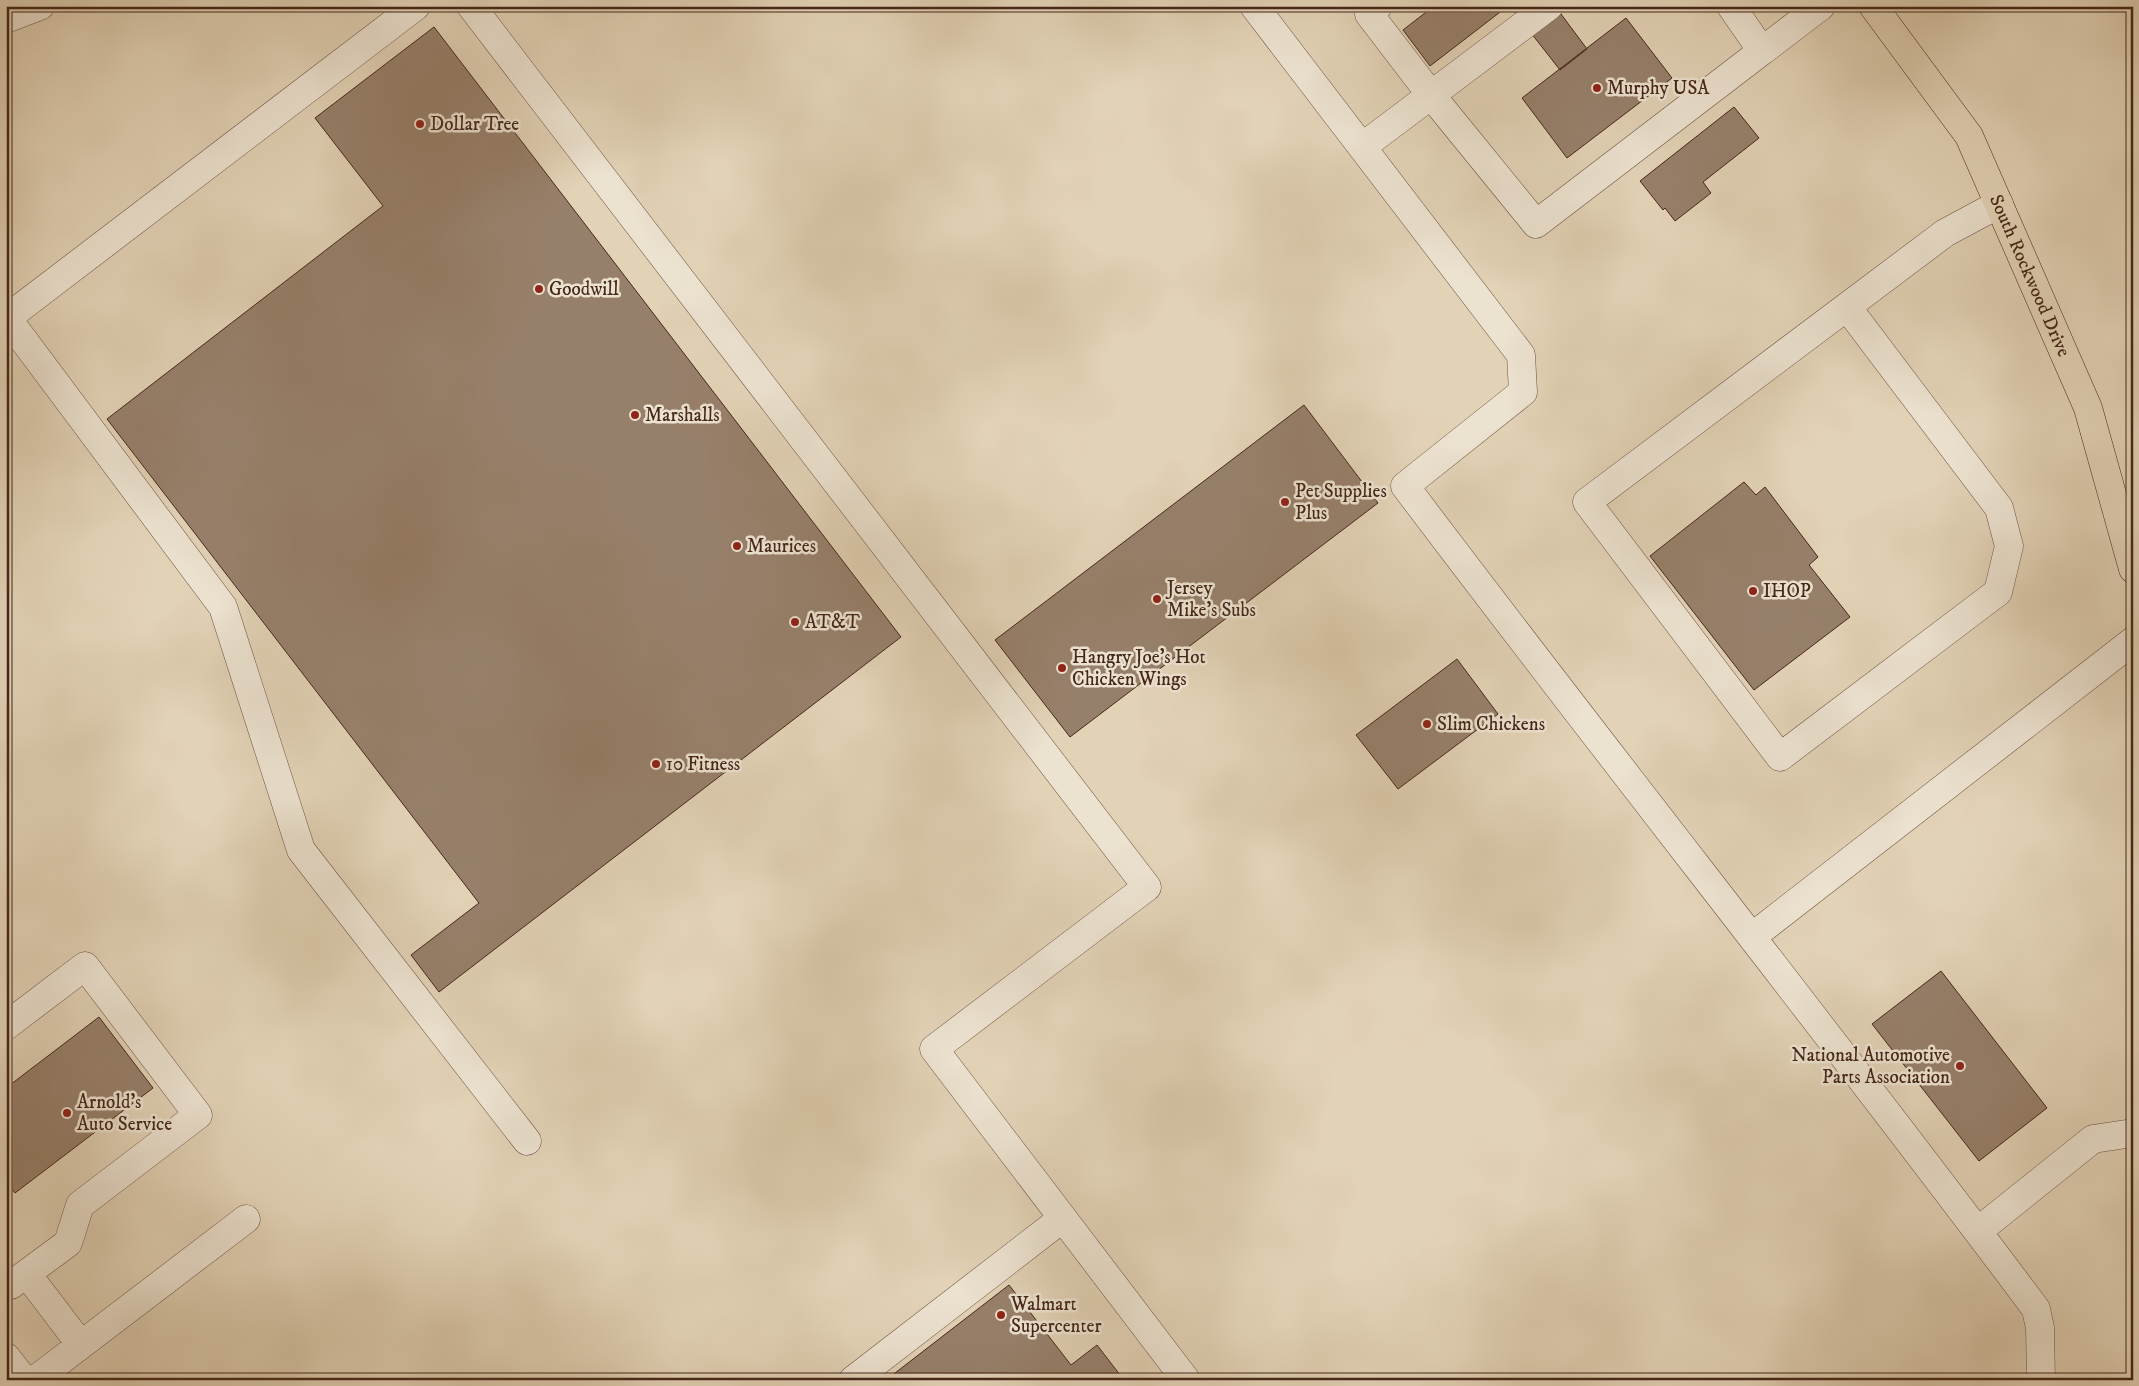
<svg xmlns="http://www.w3.org/2000/svg" width="2139" height="1386" font-family="'IM FELL DW Pica',serif">
  <style>
    .building { fill: #97806b; stroke: #452719 }
    .lines { fill: none; stroke-linecap: round; stroke-linejoin: round }
    .minor-casing { stroke: #6c5240; stroke-width: 29 }
    .major-casing { stroke: #452719; stroke-width: 29 }
    .minor { stroke: #ece2d0; stroke-width: 28 }
    .major { stroke: #e2d2b6; stroke-width: 28 }
    .poi-dot { fill: #8f2418; stroke: #ece2d0; stroke-width: 2 }
    .labels { text-anchor: middle; dominant-baseline: central; stroke-width: 5; stroke-linejoin: round; paint-order: stroke }
    .poi-label { font-size: 19px; fill: #452719; stroke: #ece2d0; text-anchor: start }
    .street-label { font-size: 19px; fill: #452719; stroke: #ece2d0 }
  </style>
  <rect width="100%" height="100%" fill="#e2d2b6"/>
  <filter id="stains"><feTurbulence type="fractalNoise" baseFrequency=".004" numOctaves="4"/><feColorMatrix values="0 0 0 0 .2 0 0 0 0 .09 0 0 0 0 .02 0 0 0 .5 -.17"/></filter>
  <radialGradient id="worn" r=".72"><stop offset=".6" stop-color="#630" stop-opacity="0"/><stop offset="1" stop-color="#630" stop-opacity=".3"/></radialGradient>
  <!-- building -->
  <path class="building" d="M 1434,6 L 1508,6 L 1430,66 L 1403,30 Z
    M 1510,6 L 1555,6 L 1587,49 L 1560,70 Z
    M 1626,18 L 1672,78 L 1567,158 L 1522,98 Z
    M 434,27 L 901,637 L 439,992 L 411,955 L 479,903 L 107,419 L 383,206 L 315,118 Z
    M 1734,107 L 1759,138 L 1703,182 L 1711,193 L 1675,221 L 1665,208 L 1663,210 L 1640,181 Z
    M 1304,405 L 1378,503 L 1070,737 L 995,640 Z
    M 1744,482 L 1756,495 L 1765,487 L 1818,557 L 1809,565 L 1850,617 L 1754,690 L 1650,556 Z
    M 1457,659 L 1498,714 L 1398,789 L 1356,735 Z
    M 1941,971 L 2047,1108 L 1979,1161 L 1872,1024 Z
    M 99,1017 L 153,1088 L 15,1193 L 6,1181 L 6,1088 Z
    M 1009,1285 L 1071,1365 L 1097,1345 L 1124,1380 L 886,1380 Z"/>
  <g class="lines">
    <defs>
      <path id="minor" d="M 416,6 L 7,318 L 223,607 L 301,850 L 527,1141
        M 471,6 L 1147,887 L 934,1049 L 1186,1380
        M 1254,6 L 1521,355 L 1523,392 L 1405,486 C 1613,762 1829,1032 2036,1309 L 2040,1328 L 2041,1380
        M 1378,6 L 1369,14 L 1431,95 L 1536,224 L 1762,51
        M 1731,6 L 1762,51 L 1821,6
        M 6,19 L 40,6
        M 1362,147 L 1549,6
        M 1847,307 L 1999,508 L 2009,546 L 1998,592 L 1780,757 L 1587,502 L 1945,233 L 1999,204
        M 1753,936 L 2133,641
        M 6,1026 L 85,966 L 198,1115 L 80,1205 L 68,1243 L 11,1285 L 6,1279
        M 1978,1231 L 2093,1139 L 2133,1133
        M 27,1274 L 81,1345
        M 6,1357 L 24,1380
        M 35,1380 L 246,1219
        M 853,1380 L 1063,1218"/>
      <g id="major">
        <path id="s1" d="M 1873,6 L 1969,136 L 2088,408 L 2133,569"/>
      </g>
    </defs>
    <!-- minor casing -->
    <use href="#minor" class="minor-casing"/>
    <!-- major casing -->
    <use href="#major" class="major-casing"/>
    <!-- minor -->
    <use href="#minor" class="minor"/>
    <!-- major -->
    <use href="#major" class="major"/>
  </g>
  <!-- markers -->
  <g class="poi-dot">
    <circle cx="1597" cy="88" r="5"/>
    <circle cx="420" cy="124" r="5"/>
    <circle cx="539" cy="289" r="5"/>
    <circle cx="635" cy="415" r="5"/>
    <circle cx="1285" cy="502" r="5"/>
    <circle cx="737" cy="546" r="5"/>
    <circle cx="1753" cy="591" r="5"/>
    <circle cx="1157" cy="599" r="5"/>
    <circle cx="795" cy="622" r="5"/>
    <circle cx="1062" cy="668" r="5"/>
    <circle cx="1427" cy="724" r="5"/>
    <circle cx="656" cy="764" r="5"/>
    <circle cx="1960" cy="1066" r="5"/>
    <circle cx="67" cy="1113" r="5"/>
    <circle cx="1001" cy="1315" r="5"/>
  </g>
  <g class="labels">
    <!-- poi labels -->
    <g class="poi-label">
      <text x="1607" y="88">Murphy USA</text>
      <text x="430" y="124">Dollar Tree</text>
      <text x="549" y="289">Goodwill</text>
      <text x="645" y="415">Marshalls</text>
      <text x="1295" y="491">Pet Supplies<tspan x="1295" dy="22">Plus</tspan></text>
      <text x="747" y="546">Maurices</text>
      <text x="1167" y="588">Jersey<tspan x="1167" dy="22">Mike's Subs</tspan></text>
      <text x="1763" y="591">IHOP</text>
      <text x="805" y="622">AT&amp;T</text>
      <text x="1072" y="657">Hangry Joe’s Hot<tspan x="1072" dy="22">Chicken Wings</tspan></text>
      <text x="1437" y="724">Slim Chickens</text>
      <text x="666" y="764">10 Fitness</text>
      <text x="1950" y="1055" text-anchor="end">National Automotive<tspan x="1950" dy="22">Parts Association</tspan></text>
      <text x="77" y="1102">Arnold's<tspan x="77" dy="22">Auto Service</tspan></text>
      <text x="1011" y="1304">Walmart<tspan x="1011" dy="22">Supercenter</tspan></text>
    </g>
    <!-- street labels -->
    <g class="street-label">
      <text stroke="none"><textPath href="#s1" startOffset="314">South Rockwood Drive</textPath></text>
    </g>
  </g>
  <!-- margin -->
  <rect width="2139" height="1386" fill="none" stroke="#e2d2b6" stroke-width="25"/>
  <rect x="8" y="8" width="2124" height="1371" fill="none" stroke="#452719" stroke-width="2.5"/>
  <rect x="12" y="12" width="2114" height="1361" fill="none" stroke="#452719"/>
  <rect width="100%" height="100%" filter="url(#stains)"/>
  <rect width="100%" height="100%" fill="url(#worn)"/>
</svg>
